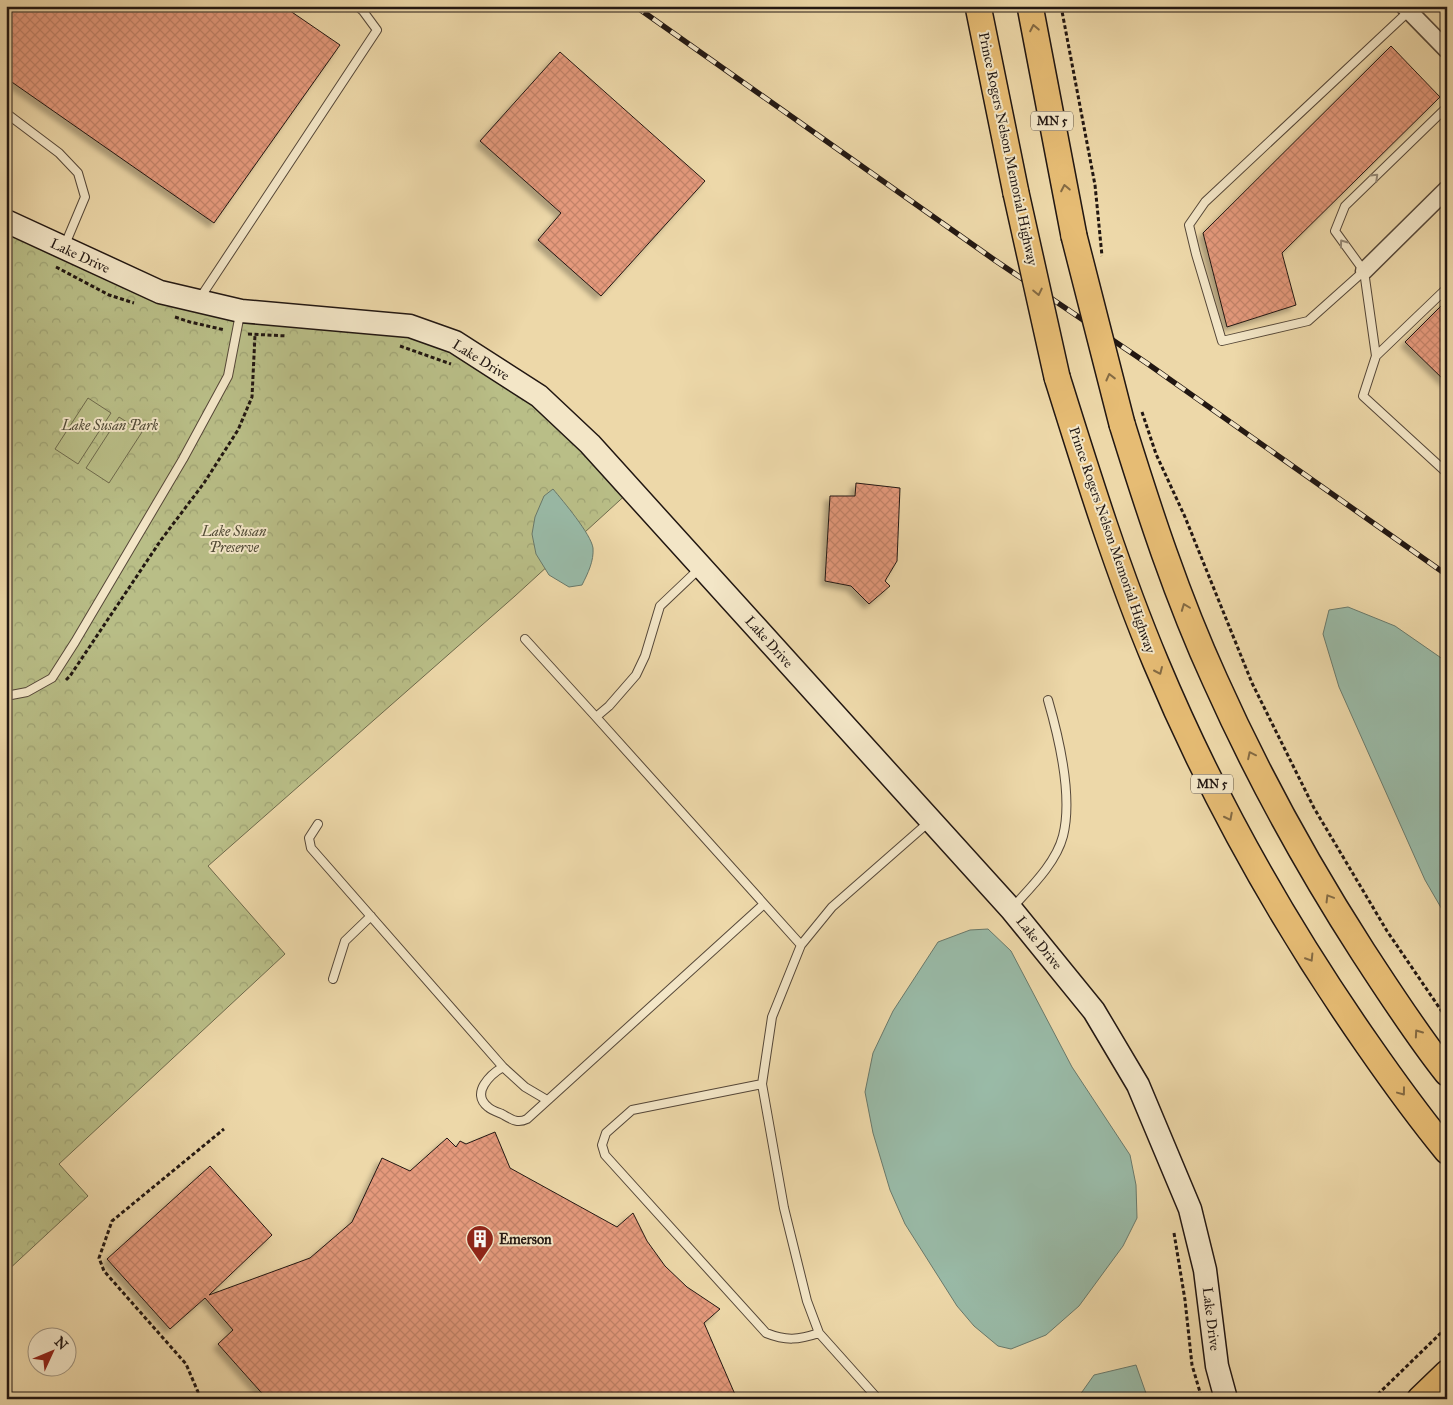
<svg xmlns="http://www.w3.org/2000/svg" width="1453" height="1405" font-family="'IM FELL Great Primer',serif">
  <style>
    .forest { fill: url(#forest-crowns); stroke: #6e6a4c }
    .pitch { fill: #b9be87; stroke: #6e6a4c }
    .water { fill: #99baa7; stroke: #69796b }
    .building { fill: url(#building-cross-hatch); stroke: #221712; filter: url(#shadow) }
    .lines { fill: none; stroke-linecap: round; stroke-linejoin: round }
    .lane-casing { stroke: #554738; stroke-width: 10 }
    .street-casing { stroke: #554738; stroke-width: 19 }
    .secondary-casing { stroke: #221712; stroke-width: 25 }
    .primary-casing { stroke: #221712; stroke-width: 28 }
    .path { stroke: #221712; stroke-width: 3; stroke-dasharray: 4 2.5; stroke-linecap: butt }
    .lane { stroke: #f3e6c7; stroke-width: 8 }
    .street { stroke: #f3e6c7; stroke-width: 16 }
    .secondary { stroke: #f3e6c7; stroke-width: 22 }
    .primary { stroke: #e6bc74; stroke-width: 25 }
    .rail-casing { stroke: #221712; stroke-width: 5.5 }
    .rail { stroke: #f3e6c7; stroke-width: 4; stroke-dasharray: 11; stroke-linecap: butt }
    .primary-bridge-casing { stroke: #221712; stroke-width: 28; stroke-linecap: butt }
    .primary-bridge { stroke: #e6bc74; stroke-width: 25 }
    .oneway { stroke: #846a43 }
    .oneway2 { stroke: #958976 }
    .labels { text-anchor: middle; dominant-baseline: central; stroke-width: 4; stroke-linejoin: round; paint-order: stroke }
    .shield { fill: #f3e6c7; stroke: #615548; stroke-width: 1 }
    .shield-label { font-size: 12px; font-weight: bold; fill: #221712 }
    .street-label { font-size: 14px; fill: #221712; stroke: #f3e6c7 }
    .park-label { font-size: 14px; font-style: italic; fill: #4f4935; stroke: #f3e6c7 }
    .poi-label { font-size: 14px; font-weight: bold; fill: #221712; stroke: #f3e6c7; text-anchor: start }
  </style>
  <defs>
    <pattern id="forest-crowns" width="20" height="18" patternUnits="userSpaceOnUse" patternTransform="scale(1.25)"><rect width="20" height="18" fill="#b9be87"/><path d="M2 6a3 3 0 1 1 6 0M12 15a3 3 0 1 1 6 0" fill="none" stroke="#9fa374"/></pattern>
    <pattern id="building-cross-hatch" width="8" height="8" patternUnits="userSpaceOnUse" patternTransform="scale(1.25)"><rect width="8" height="8" fill="#e4997b"/><path d="M0 0l8 8M0 8l8-8" fill="none" stroke="#c38369"/></pattern>
    <filter id="shadow"><feDropShadow dx="-4.5" dy="4.5" stdDeviation="2.5" flood-color="#0004"/></filter>
  </defs>
  <rect width="100%" height="100%" fill="#edd8a9"/>
  <filter id="stains"><feTurbulence type="fractalNoise" baseFrequency=".004" numOctaves="4"/><feColorMatrix values="0 0 0 0 .2 0 0 0 0 .09 0 0 0 0 .02 0 0 0 .5 -.17"/></filter>
  <radialGradient id="worn" r=".72"><stop offset=".6" stop-color="#630" stop-opacity="0"/><stop offset="1" stop-color="#630" stop-opacity=".3"/></radialGradient>
  <!-- forest -->
  <path class="forest" d="M 6,221 L 160,292 L 410,326 L 539,396 L 631,490 L 515,596 L 208,866 L 285,954 L 59,1164 L 88,1196 L 6,1272 Z"/>
  <!-- pitch -->
  <path class="pitch" d="M 88,398 L 111,413 L 78,464 L 55,449 Z
    M 119,417 L 142,432 L 109,483 L 86,468 Z"/>
  <!-- water -->
  <path class="water" d="M 553,489 C 563,501 591,534 593,548 C 594,561 588,573 582,585 L 569,587 L 549,575 L 536,554 L 532,534 L 535,517 L 544,496 Z
    M 1348,607 L 1395,626 L 1447,662 L 1447,918 L 1425,880 L 1339,687 L 1323,634 L 1329,610 Z
    M 988,929 L 1011,951 L 1072,1067 L 1130,1155 L 1136,1185 L 1137,1218 L 1123,1246 L 1079,1306 L 1046,1335 L 1011,1349 L 998,1346 L 974,1326 L 957,1306 L 905,1224 L 890,1190 L 873,1133 L 865,1092 L 873,1053 L 893,1011 L 938,942 L 970,930 Z
    M 1136,1365 L 1148,1399 L 1077,1399 L 1094,1375 Z"/>
  <!-- building -->
  <path class="building" d="M 6,6 L 283,6 L 340,45 L 214,223 L 6,78 Z
    M 1391,46 L 1440,97 L 1282,253 L 1296,305 L 1227,327 L 1203,233 Z
    M 560,52 L 705,181 L 601,296 L 538,240 L 561,213 L 480,141 Z
    M 1447,300 L 1447,383 L 1405,342 Z
    M 856,483 L 900,488 L 897,561 L 885,581 L 890,586 L 869,604 L 851,586 L 825,581 L 830,496 L 855,496 Z
    M 495,1132 L 510,1168 L 617,1227 L 633,1213 L 647,1241 L 665,1266 L 687,1287 L 720,1309 L 704,1323 L 737,1399 L 267,1399 L 218,1344 L 233,1330 L 205,1298 L 170,1329 L 107,1259 L 210,1166 L 272,1235 L 209,1295 L 310,1258 L 352,1222 L 382,1158 L 410,1171 L 447,1138 L 456,1147 L 460,1141 L 466,1144 Z"/>
  <g class="lines">
    <defs>
      <path id="lane" d="M 1447,107 L 1345,206 L 1335,231 L 1364,271 L 1376,356 L 1447,288
        M 6,113 L 59,153 L 78,173 L 85,197 L 64,247
        M 1364,271 L 1308,321 L 1222,341 L 1196,254 L 1189,225 L 1205,202 L 1409,11
        M 200,298 L 377,30 L 363,11 L 357,6
        M 1376,356 L 1363,396 L 1447,473
        M 700,568 L 660,606 L 645,656 L 636,675 L 609,706 L 596,717 L 801,945
        M 525,639 L 596,717
        M 6,696 L 27,692 L 52,678 L 75,642 L 183,459 L 228,376 L 240,314
        M 318,824 L 309,838 L 311,848 L 503,1067 L 525,1087 L 547,1100
        M 1012,908 C 1031,887 1056,863 1063,836 C 1073,797 1059,738 1048,700
        M 333,979 L 345,941 L 371,916
        M 503,1067 C 491,1074 470,1093 488,1107 C 491,1110 497,1112 502,1114 C 511,1119 517,1124 527,1119 L 764,904
        M 762,1084 L 632,1110 L 606,1133 L 602,1145 L 605,1155 L 766,1333 C 786,1341 798,1340 819,1333
        M 878,1399 L 819,1333 L 807,1301 L 784,1208 L 762,1084 L 772,1017 L 801,945 L 832,907 L 929,822"/>
      <path id="street" d="M 1404,6 L 1447,50
        M 1364,271 L 1447,189"/>
      <path id="secondary" d="M 6,221 L 160,292 L 241,311 L 410,326 L 455,342 L 539,396 L 590,444 L 1011,909 L 1094,1011 L 1138,1085 L 1190,1209 L 1205,1270 L 1217,1366 L 1226,1399"/>
      <path id="primary" d="M 978,6 L 1016,193
        M 1030,6 L 1074,236
        M 1057,377 C 1087,473 1117,570 1156,663 C 1212,797 1285,926 1368,1045 C 1393,1081 1419,1117 1447,1151
        M 1122,424 C 1149,511 1177,597 1215,680 C 1257,774 1307,865 1363,952 C 1390,993 1416,1034 1447,1073
        M 1420,1399 L 1447,1373"/>
    </defs>
    <!-- lane casing -->
    <use href="#lane" class="lane-casing"/>
    <!-- street casing -->
    <use href="#street" class="street-casing"/>
    <!-- secondary casing -->
    <use href="#secondary" class="secondary-casing"/>
    <!-- primary casing -->
    <use href="#primary" class="primary-casing"/>
    <!-- path -->
    <path class="path" d="M 1061,6 L 1095,185 L 1102,256
      M 56,267 L 109,295 L 134,303
      M 175,317 L 190,322 L 225,330
      M 248,334 L 287,336
      M 400,346 L 451,364
      M 1142,412 L 1156,454 L 1185,517 L 1252,683 L 1314,808 L 1387,931 L 1447,1019
      M 66,680 L 70,676 L 161,540 L 204,483 L 238,430 L 252,397 L 255,335
      M 1174,1233 L 1185,1300 L 1192,1365 L 1202,1399
      M 201,1399 L 186,1364 L 104,1271 L 99,1258 L 112,1221 L 224,1129
      M 1373,1399 L 1447,1327"/>
    <!-- lane -->
    <use href="#lane" class="lane"/>
    <!-- street -->
    <use href="#street" class="street"/>
    <!-- secondary -->
    <use href="#secondary" class="secondary"/>
    <!-- primary -->
    <use href="#primary" class="primary"/>
    <defs>
      <path id="rail" d="M 635,6 L 996,261 L 1148,364 L 1447,575"/>
    </defs>
    <!-- rail casing -->
    <use href="#rail" class="rail-casing"/>
    <!-- rail -->
    <use href="#rail" class="rail"/>
    <defs>
      <path id="primary-bridge" d="M 1016,193 L 1057,377
        M 1074,236 L 1122,424"/>
    </defs>
    <!-- primary-bridge casing -->
    <use href="#primary-bridge" class="primary-bridge-casing"/>
    <!-- primary-bridge -->
    <use href="#primary-bridge" class="primary-bridge"/>
  </g>
  <!-- one-way arrows -->
  <defs><path id="oneway-chevron" d="M-2-3.5L2.5 0L-2 3.5" fill="none" stroke-width="1.6" stroke-linecap="round" stroke-linejoin="round" transform="scale(1.25)"/></defs>
  <g class="oneway">
    <use href="#oneway-chevron" transform="translate(1034 28) rotate(-101)"/>
    <use href="#oneway-chevron" transform="translate(1065 188) rotate(-101)"/>
    <use href="#oneway-chevron" transform="translate(1038 292) rotate(78)"/>
    <use href="#oneway-chevron" transform="translate(1110 377) rotate(-104)"/>
    <use href="#oneway-chevron" transform="translate(1185 607) rotate(-111)"/>
    <use href="#oneway-chevron" transform="translate(1159 671) rotate(66)"/>
    <use href="#oneway-chevron" transform="translate(1251 755) rotate(-116)"/>
    <use href="#oneway-chevron" transform="translate(1229 817) rotate(63)"/>
    <use href="#oneway-chevron" transform="translate(1329 898) rotate(-121)"/>
    <use href="#oneway-chevron" transform="translate(1310 958) rotate(58)"/>
    <use href="#oneway-chevron" transform="translate(1418 1033) rotate(-125)"/>
    <use href="#oneway-chevron" transform="translate(1402 1092) rotate(53)"/>
  </g>
  <g class="oneway2">
    <use href="#oneway-chevron" transform="translate(1375 177) rotate(-44)"/>
    <use href="#oneway-chevron" transform="translate(1343 243) rotate(-126)"/>
  </g>
  <!-- icons -->
  <defs>
    <symbol id="building-pin" viewBox="-11 -11 22 30"><path d="M0 17L-7.5 6A9.5 9.5 0 1 1 7.5 6Z" fill="#8f2418" stroke="#f3e6c7"/><path d="M-4-6H4V6H1V3H-1V6H-4ZM-2.5-4.3h1.7v1.8h-1.7ZM.8-4.3h1.7v1.8H.8ZM-2.5-1h1.7V.8h-1.7ZM.8-1h1.7V.8H.8Z" fill="#fff"/></symbol>
  </defs>
  <g fill-rule="evenodd">
    <use href="#building-pin" x="464" y="1223" width="32" height="43"/>
  </g>
  <g class="labels">
    <!-- shield labels -->
    <g class="shield">
      <rect x="1031" y="111.5" width="42" height="19" rx="4"/>
      <rect x="1191" y="774.5" width="42" height="19" rx="4"/>
    </g>
    <g class="shield-label">
      <text x="1052" y="121">MN 5</text>
      <text x="1212" y="784">MN 5</text>
    </g>
    <!-- street labels -->
    <g class="street-label">
      <text transform="translate(1008 149) rotate(78)">Prince Rogers Nelson Memorial Highway</text>
      <text transform="translate(80 256) rotate(25)">Lake Drive</text>
      <text transform="translate(481 360) rotate(32)">Lake Drive</text>
      <text transform="translate(1112 540) rotate(71)">Prince Rogers Nelson Memorial Highway</text>
      <text transform="translate(769 642) rotate(48)">Lake Drive</text>
      <text transform="translate(1039 943) rotate(51)">Lake Drive</text>
      <text transform="translate(1211 1319) rotate(83)">Lake Drive</text>
    </g>
    <!-- park labels -->
    <g class="park-label">
      <text x="110" y="425">Lake Susan Park</text>
      <text x="234" y="531">Lake Susan<tspan x="234" dy="16">Preserve</tspan></text>
    </g>
    <!-- poi labels -->
    <g class="poi-label">
      <text x="499" y="1239">Emerson</text>
    </g>
  </g>
  <!-- margin -->
  <rect width="1453" height="1405" fill="none" stroke="#edd8a9" stroke-width="25"/>
  <rect x="8" y="8" width="1438" height="1390" fill="none" stroke="#221712" stroke-width="2.5"/>
  <rect x="12" y="12" width="1428" height="1380" fill="none" stroke="#221712"/>
  <!-- north arrow -->
  <g transform="translate(52 1352) rotate(46)"><circle r="24" fill="#f3e6c7" stroke="#9f937f"/>
  <path d="M0-4L9 19L0 12L-9 19Z" fill="#8f2418"/>
  <text y="-8" font-size="14" font-weight="bold" text-anchor="middle" fill="#221712">N</text>
  </g>
  <rect width="100%" height="100%" filter="url(#stains)"/>
  <rect width="100%" height="100%" fill="url(#worn)"/>
</svg>
